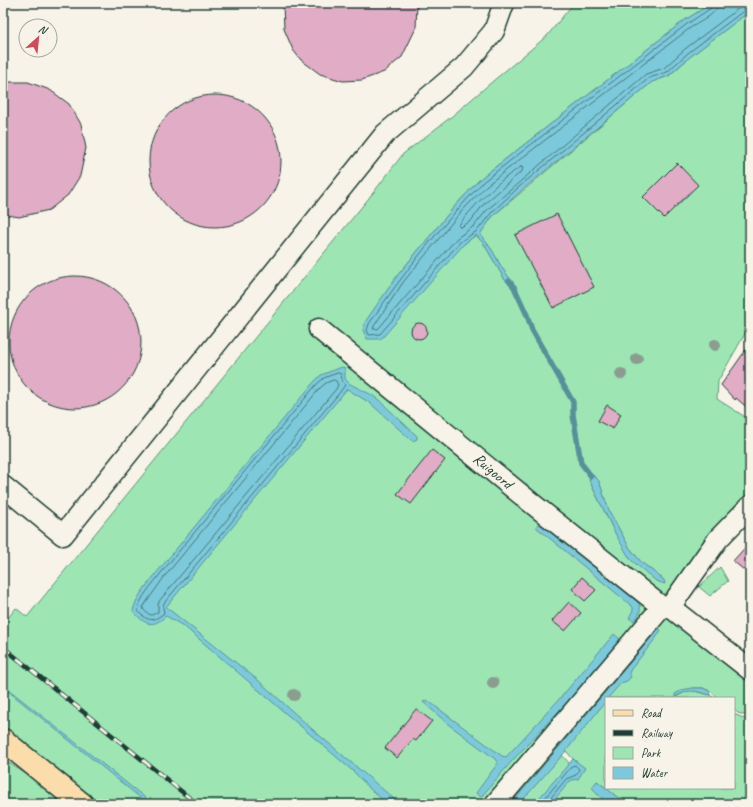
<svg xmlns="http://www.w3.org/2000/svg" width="753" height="807" font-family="Caveat,sans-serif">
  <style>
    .green { fill: #9de6b4; stroke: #5e9274; fill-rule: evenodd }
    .water { fill: #7dc9dc; stroke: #579199 }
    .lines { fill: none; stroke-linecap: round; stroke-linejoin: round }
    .shore { stroke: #457577; stroke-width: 1 }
    .stream { stroke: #579199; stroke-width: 5.5 }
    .building { fill: #e1acc6; stroke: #1f3d34 }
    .minor-casing { stroke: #1f3d34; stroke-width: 23 }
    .major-casing { stroke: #1f3d34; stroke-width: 25 }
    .minor { stroke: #f7f3e8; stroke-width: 20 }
    .major { stroke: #fbddab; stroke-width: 22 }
    .rail-casing { stroke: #1f3d34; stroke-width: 4.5 }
    .rail { stroke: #f7f3e8; stroke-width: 3; stroke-dasharray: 9; stroke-linecap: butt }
    .tree { fill: #8b9d8f }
    .labels { text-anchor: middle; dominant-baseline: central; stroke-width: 3; stroke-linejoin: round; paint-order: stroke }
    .street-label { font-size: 16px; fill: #1f3d34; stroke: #f7f3e8 }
  </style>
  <rect width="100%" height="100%" fill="#f7f3e8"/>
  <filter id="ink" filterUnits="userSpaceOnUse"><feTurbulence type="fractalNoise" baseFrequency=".025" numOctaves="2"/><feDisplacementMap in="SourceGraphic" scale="8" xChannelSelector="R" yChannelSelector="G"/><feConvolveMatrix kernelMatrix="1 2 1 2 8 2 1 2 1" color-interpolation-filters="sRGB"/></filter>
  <g filter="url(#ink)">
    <!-- green -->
    <path class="green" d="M 575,3 L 712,3 L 685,20 L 481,178 L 454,207 L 397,276 L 464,244 L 476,235 L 484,244 L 505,280 L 516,287 L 502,268 L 492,250 L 480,234 L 493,216 L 652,82 L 669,76 L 691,56 L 750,11 L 750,325 L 718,381 L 717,399 L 750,420 L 750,493 L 702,548 L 667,595 L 646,602 L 649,611 L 488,804 L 98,804 L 3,726 L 3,624 L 16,608 L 27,617 L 373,193 L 403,154 L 451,117 L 493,81 L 547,36 L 568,10 ZM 591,473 L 599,481 L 609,511 L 629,547 L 641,562 L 664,580 L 656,581 L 615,533 L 589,480 Z
      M 720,567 L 728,581 L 710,596 L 699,587 Z
      M 665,617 L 673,618 L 750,680 L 750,717 L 738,713 L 734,710 L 734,698 L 718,698 L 710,691 L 703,688 L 692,688 L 675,697 L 690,690 L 710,695 L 714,698 L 606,698 L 606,788 L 734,788 L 734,714 L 750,721 L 750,804 L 626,804 L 597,781 L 609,804 L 500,804 ZM 566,751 L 573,759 L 584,768 L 578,779 L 569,763 L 562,755 Z
      M 3,759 L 46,787 L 67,804 L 3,804 Z"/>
    <!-- water -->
    <path class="water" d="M 712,3 L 750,3 L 750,11 L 691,56 L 668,76 L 652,82 L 522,190 L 493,216 L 480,234 L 492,250 L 502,268 L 517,288 L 505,280 L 484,244 L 476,235 L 464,244 L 383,337 L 380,339 L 367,339 L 363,330 L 365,322 L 397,276 L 454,207 L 481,178 L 685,20 Z
      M 342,367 L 345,368 L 345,379 L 350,384 L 372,395 L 380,401 L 417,436 L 417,439 L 413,441 L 411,440 L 370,403 L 347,389 L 166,607 L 259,681 L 312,729 L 400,804 L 388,804 L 373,792 L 354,772 L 185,627 L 166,616 C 152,629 144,624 133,611 C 136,596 149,583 158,571 L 314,382 L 321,375 Z
      M 591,473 L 599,481 L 609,511 L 629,547 L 641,562 L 664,580 L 665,584 L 656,581 L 630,559 L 615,533 L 589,480 Z
      M 538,524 L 543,525 L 638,602 C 643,609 639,615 634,621 L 629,618 L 633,610 L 633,607 L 536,527 Z
      M 659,628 L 661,630 L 656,638 L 631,669 L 629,673 L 631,677 L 627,681 L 621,683 L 608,698 L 606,698 L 606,701 L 566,751 L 519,804 L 511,804 Z
      M 614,634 L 621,640 L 601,666 L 512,761 L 481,797 L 476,793 L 498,763 L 494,758 L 448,724 L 423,702 L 427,700 L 502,756 L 506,757 L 562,696 Z
      M 3,685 L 153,804 L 148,804 L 3,687 Z
      M 692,688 L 703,688 L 709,691 L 710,695 C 694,690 689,689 675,697 L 675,694 L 682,690 Z
      M 573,759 L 585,768 L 578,779 L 572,780 L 569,782 L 551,804 L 534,804 Z
      M 597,781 L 626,804 L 609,804 L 597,794 L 592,787 Z"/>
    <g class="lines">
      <!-- shore -->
      <path class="shore" d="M 713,3 L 711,8 L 687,24 L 484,181 C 441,226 404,272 369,324 L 367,330 L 369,335 L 380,334 L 461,241 L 477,231 L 491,213 L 519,187 L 649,78 L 667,72 L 688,53 L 746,9 L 750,8
        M 718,3 C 717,15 699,22 690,28 L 487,185 L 460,213 L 404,281 L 374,326 L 373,329 L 378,329 L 457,238 L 474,226 L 487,210 L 646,74 L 664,68 L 685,49 L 743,5 L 750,3
        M 521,167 L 523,168 L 522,171 L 483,205 L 471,221 L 461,227 L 459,227 L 459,225 C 473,206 501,178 521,167 Z
        M 338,373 L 341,374 L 342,380 L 345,385 L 340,392 L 164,603 L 163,607 L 164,613 C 153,622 148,622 138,611 C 138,599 154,583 161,573 L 316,385 L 324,378 Z
        M 334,380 L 336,381 L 338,385 L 336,389 L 160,600 L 158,604 L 158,612 L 152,615 C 149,615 143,611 143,607 L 165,576 L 320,388 L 326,383 Z
        M 540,804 L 572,766 L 575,765 L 579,769 L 576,775 L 566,779 L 549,800 L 548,804"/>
      <!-- stream -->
      <path class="stream" d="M 509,281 L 514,287 L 527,315 L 532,330 L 573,402 L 573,415 L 581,463 L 591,476"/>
    </g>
    <!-- building -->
    <path class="building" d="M 283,3 L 417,3 L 416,28 L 402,57 L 384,72 L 362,80 L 343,81 L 320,74 L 301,60 L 293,50 L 284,29 Z
      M 3,82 L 28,82 L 50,90 L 69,104 L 81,124 L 86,148 L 80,176 L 68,195 L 49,210 L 19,217 L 3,214 Z
      M149 161a66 66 0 1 1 132 0a66 66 0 1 1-132 0Z
      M 677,163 L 698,185 L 664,218 L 643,197 Z
      M 557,214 L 594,287 L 553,308 L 515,235 Z
      M9 342a66 66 0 1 1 132 0a66 66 0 1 1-132 0Z
      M411 331a8 8 0 1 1 16 0a8 8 0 1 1-16 0Z
      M 750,344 L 750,410 L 736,398 L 735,400 L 721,385 Z
      M 607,405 L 621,414 L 613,429 L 598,421 Z
      M 432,450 L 445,460 L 411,504 L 397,494 Z
      M 750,542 L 750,575 L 733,561 Z
      M 582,577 L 596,590 L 585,601 L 572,589 Z
      M 569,602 L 581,613 L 565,631 L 552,621 Z
      M 416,709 L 432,721 L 416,741 L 413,739 L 397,758 L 385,748 Z"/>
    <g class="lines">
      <defs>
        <path id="minor" d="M 319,329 L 529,501 L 662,607 L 670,607 L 750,670
          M 3,486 L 63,535 L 385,134 L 464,67 L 494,31 L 504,3
          M 670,607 L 718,539 L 750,506
          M 495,804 L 662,607"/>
        <path id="major" d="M 3,740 L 82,804"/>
      </defs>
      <!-- minor casing -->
      <use href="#minor" class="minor-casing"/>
      <!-- major casing -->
      <use href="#major" class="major-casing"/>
      <!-- minor -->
      <use href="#minor" class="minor"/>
      <!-- major -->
      <use href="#major" class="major"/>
      <defs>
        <path id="rail" d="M 3,647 L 197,804"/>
      </defs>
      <!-- rail casing -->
      <use href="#rail" class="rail-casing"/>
      <!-- rail -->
      <use href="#rail" class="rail"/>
    </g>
    <!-- trees -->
    <g class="tree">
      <circle cx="715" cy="345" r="6"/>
      <circle cx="637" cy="359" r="6"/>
      <circle cx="621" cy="374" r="6"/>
      <circle cx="493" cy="683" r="6"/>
      <circle cx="294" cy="695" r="6"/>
    </g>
  </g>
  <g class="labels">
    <!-- street labels -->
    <g class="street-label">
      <text transform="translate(493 471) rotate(40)">Ruigoord</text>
    </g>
  </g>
  <!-- margin -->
  <rect width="753" height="807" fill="none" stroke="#f7f3e8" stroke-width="16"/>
  <rect x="8" y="8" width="737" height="791" fill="none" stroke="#1f3d34" stroke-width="1.5" filter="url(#ink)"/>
  <!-- legend -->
  <rect x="605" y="697" width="130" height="92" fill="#f7f3e8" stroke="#a1aaa0"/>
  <rect x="613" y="710" width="20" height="6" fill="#fbddab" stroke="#a1aaa0"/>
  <text x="641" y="717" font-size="12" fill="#1f3d34">Road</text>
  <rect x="613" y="730" width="20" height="6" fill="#1f3d34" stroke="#a1aaa0"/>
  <text x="641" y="737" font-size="12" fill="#1f3d34">Railway</text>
  <rect x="613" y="747" width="20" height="12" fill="#9de6b4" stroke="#a1aaa0"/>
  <text x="641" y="757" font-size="12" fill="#1f3d34">Park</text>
  <rect x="613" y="767" width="20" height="12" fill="#7dc9dc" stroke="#a1aaa0"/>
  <text x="641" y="777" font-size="12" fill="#1f3d34">Water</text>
  <!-- north arrow -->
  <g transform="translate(38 38) rotate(27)"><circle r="19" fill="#f7f3e8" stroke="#a1aaa0"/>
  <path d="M0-3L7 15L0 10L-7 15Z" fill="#d1495b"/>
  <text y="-6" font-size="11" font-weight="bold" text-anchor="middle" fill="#1f3d34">N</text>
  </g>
</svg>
